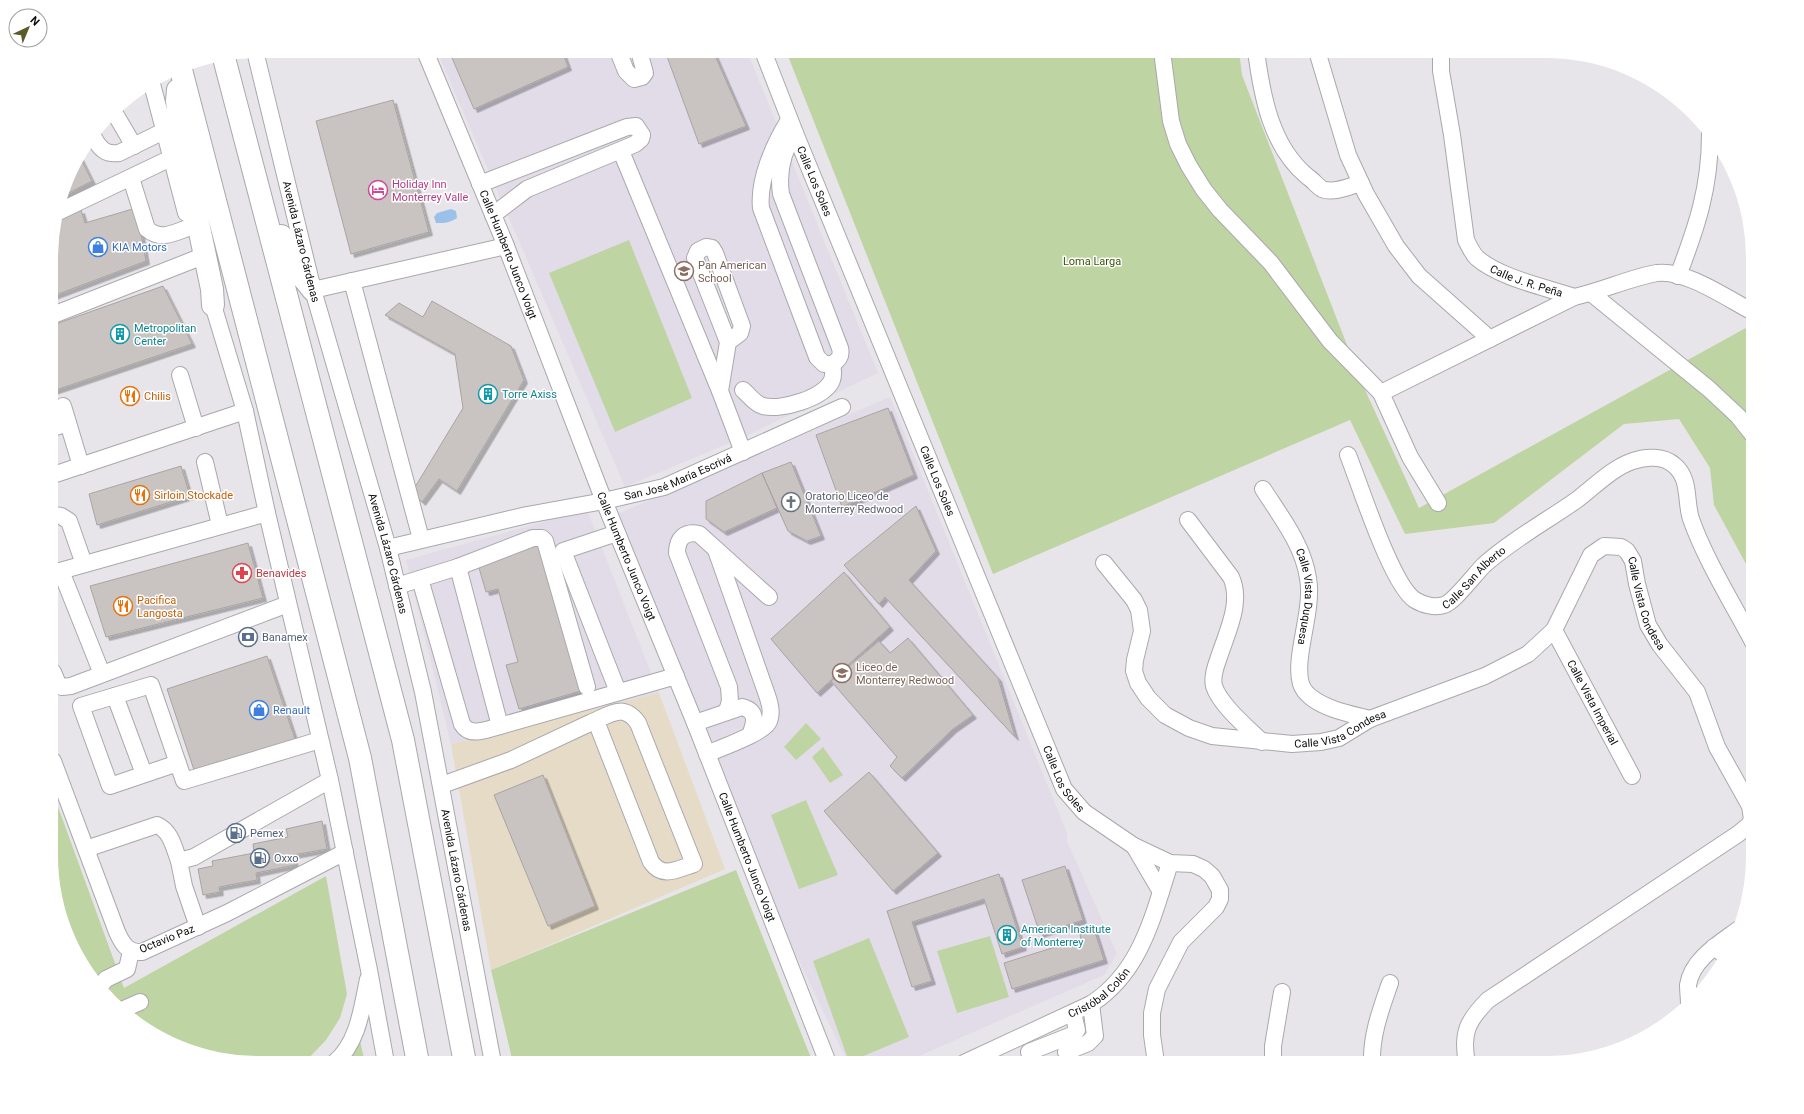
<svg xmlns="http://www.w3.org/2000/svg" width="1804" height="1114" font-family="Roboto,sans-serif">
  <style>
    .built { fill: #e2dce8 }
    .industrial { fill: #e6dbc6 }
    .green { fill: #bfd4a3 }
    .water { fill: #9bc1ea }
    .building { fill: #c9c4c2; stroke: #a9a4a2; filter: url(#shadow) }
    .lines { fill: none; stroke-linecap: round; stroke-linejoin: round }
    .minor-casing { stroke: #aaa8ac; stroke-width: 18 }
    .highway-casing { stroke: #aaa8ac; stroke-width: 24 }
    .minor { stroke: #fff; stroke-width: 16 }
    .highway { stroke: #fff; stroke-width: 22 }
    .labels { text-anchor: middle; dominant-baseline: central; stroke-width: 3; stroke-linejoin: round; paint-order: stroke }
    .street-label { font-size: 11px; fill: #0d0c0e; stroke: #fff }
    .hotel-label { font-size: 11px; fill: #b23c85; stroke: #fff; text-anchor: start }
    .shop-label { font-size: 11px; fill: #366cbe; stroke: #fff; text-anchor: start }
    .park-label { font-size: 11px; fill: #3b5407; stroke: #fff }
    .education-label { font-size: 11px; fill: #785e54; stroke: #fff; text-anchor: start }
    .culture-label { font-size: 11px; fill: #0d838f; stroke: #fff; text-anchor: start }
    .food-label { font-size: 11px; fill: #c56008; stroke: #fff; text-anchor: start }
    .worship-label { font-size: 11px; fill: #5b616d; stroke: #fff; text-anchor: start }
    .health-label { font-size: 11px; fill: #be3a42; stroke: #fff; text-anchor: start }
    .service-label { font-size: 11px; fill: #4e5e75; stroke: #fff; text-anchor: start }
  </style>
  <defs>
    <filter id="shadow"><feDropShadow dx="3.5" dy="3.5" stdDeviation="0" flood-color="#0004"/></filter>
  </defs>
  <rect width="100%" height="100%" fill="#e7e5e9"/>
  <!-- built -->
  <path class="built" d="M 437,51 L 747,51 L 878,373 L 746,436 L 625,487 Z
    M 890,397 L 1067,833 L 1067,841 L 1117,954 L 1104,975 L 903,1063 L 848,1063 L 785,932 L 617,514 Z
    M 587,510 L 659,693 L 451,744 L 406,560 Z"/>
  <!-- industrial -->
  <path class="industrial" d="M 659,693 L 725,869 L 491,970 L 451,744 Z"/>
  <!-- green -->
  <path class="green" d="M 786,51 L 1239,51 L 1242,75 L 1361,381 L 1419,508 L 1753,324 L 1753,577 L 1714,505 L 1710,468 L 1679,419 L 1624,424 L 1494,523 L 1405,534 L 1350,420 L 993,574 Z
    M 629,240 L 692,398 L 615,432 L 549,273 Z
    M 806,723 L 821,739 L 796,760 L 784,747 Z
    M 823,747 L 843,775 L 830,783 L 812,757 Z
    M 53,793 L 124,988 L 326,876 L 347,994 L 340,1018 L 326,1040 L 308,1059 L 301,1063 L 257,1063 L 191,1052 L 143,1028 L 86,971 L 62,923 L 53,883 Z
    M 806,800 L 838,875 L 799,889 L 771,815 Z
    M 736,870 L 813,1063 L 513,1063 L 491,970 Z
    M 990,936 L 1009,997 L 957,1013 L 937,951 Z
    M 869,938 L 909,1037 L 849,1062 L 813,961 Z
    M 359,1036 L 365,1063 L 344,1063 Z"/>
  <!-- water -->
  <path class="water" d="M 451,209 L 456,211 L 457,218 C 448,223 446,223 436,223 L 434,217 L 437,213 Z"/>
  <!-- building -->
  <path class="building" d="M 449,51 L 562,51 L 568,67 L 474,109 Z
    M 665,51 L 713,51 L 746,126 L 699,144 Z
    M 393,100 L 429,232 L 351,254 L 316,121 Z
    M 80,157 L 92,181 L 63,196 L 72,166 Z
    M 136,208 L 146,261 L 53,296 L 53,232 L 56,221 L 81,210 L 85,223 Z
    M 163,286 L 192,344 L 53,391 L 53,325 Z
    M 432,301 L 511,346 L 524,380 L 457,491 L 439,479 L 422,502 L 412,492 L 463,408 L 455,354 L 385,315 L 399,303 L 423,317 Z
    M 888,408 L 914,475 L 842,507 L 816,435 Z
    M 791,462 L 821,536 L 807,541 L 788,531 L 762,473 Z
    M 181,466 L 190,496 L 97,525 L 89,494 Z
    M 762,473 L 777,508 L 724,532 L 706,519 L 706,501 Z
    M 916,506 L 936,551 L 909,580 L 998,678 L 1015,737 L 885,597 L 879,604 L 844,565 Z
    M 248,543 L 263,598 L 106,637 L 90,586 Z
    M 540,545 L 584,690 L 519,709 L 506,665 L 518,662 L 498,589 L 486,592 L 477,561 Z
    M 844,572 L 890,627 L 817,693 L 771,639 Z
    M 908,638 L 973,715 L 953,729 L 902,778 L 890,766 L 897,757 L 831,681 L 879,641 L 890,653 Z
    M 267,656 L 296,742 L 195,773 L 167,689 Z
    M 869,772 L 938,853 L 893,891 L 824,811 Z
    M 543,775 L 595,906 L 548,926 L 494,795 Z
    M 322,821 L 327,849 L 293,855 L 295,865 L 256,873 L 257,880 L 219,887 L 220,892 L 203,895 L 198,869 L 213,866 L 212,861 L 254,853 L 253,844 L 288,837 L 286,829 Z
    M 1065,866 L 1083,920 L 1040,934 L 1022,880 Z
    M 999,874 L 1023,947 L 1002,954 L 984,899 L 912,922 L 932,981 L 912,987 L 887,911 Z
    M 1093,926 L 1104,960 L 1012,989 L 1004,963 L 1081,939 L 1079,930 Z
    M 1080,1058 L 1081,1063 L 1068,1063 Z"/>
  <g class="lines">
    <defs>
      <g id="minor">
        <path id="s1" d="M 255,51 L 313,290 L 388,548 L 423,692 L 493,1063"/>
        <path id="s2" d="M 425,51 L 506,246 L 604,501 L 695,723 L 828,1063"/>
        <path d="M 618,51 L 626,71 L 634,79 L 642,77 L 645,73 L 639,51"/>
        <path id="s3" d="M 763,51 L 795,133 L 1064,789 L 1084,812 L 1134,846 L 1170,863 L 1193,864 L 1204,869 L 1212,876 L 1220,890 L 1220,899 L 1216,907 L 1181,942 L 1157,989 L 1152,1013 L 1152,1035 L 1156,1063"/>
        <path d="M 1162,51 L 1171,121 L 1178,144 L 1189,166 L 1204,190 L 1220,210 L 1271,263 L 1330,341 L 1381,393 L 1410,457 L 1438,503"/>
        <path d="M 1256,51 C 1262,96 1271,147 1308,177 C 1313,180 1317,186 1322,189 C 1334,194 1350,186 1361,183"/>
        <path d="M 1317,51 L 1348,155 L 1366,194 L 1396,246 L 1419,276 L 1490,339"/>
        <path id="s4" d="M 1441,51 L 1441,71 L 1452,135 L 1466,240 C 1469,246 1472,253 1477,258 C 1500,278 1545,287 1574,297"/>
        <path d="M 152,84 L 186,213"/>
        <path d="M 114,112 L 134,146"/>
        <path d="M 789,120 C 774,144 758,180 761,208 L 817,357 L 824,364 L 832,364 C 839,360 842,356 840,348 L 781,194 C 778,173 782,152 795,133"/>
        <path d="M 94,138 C 100,149 106,155 119,153 L 164,131"/>
        <path d="M 621,151 L 720,391"/>
        <path d="M 131,178 L 147,229 C 161,241 174,233 190,227"/>
        <path d="M 480,184 L 627,127 L 636,126 L 642,135 L 641,139 L 635,144 L 527,189 L 493,215"/>
        <path d="M 58,212 L 171,158"/>
        <path d="M 1678,276 C 1697,226 1710,188 1710,134"/>
        <path d="M 352,281 L 421,539"/>
        <path d="M 313,290 L 506,246"/>
        <path d="M 1591,293 L 1709,389 L 1738,416 L 1753,435"/>
        <path d="M 210,295 L 245,411 L 267,513 L 330,780 L 369,970 L 386,1063"/>
        <path d="M 53,315 L 198,258"/>
        <path d="M 728,342 L 740,333 L 742,326 L 715,253 L 712,248 L 706,247 L 698,251 L 695,258 L 728,342 L 720,391 L 743,452"/>
        <path d="M 180,375 L 196,428"/>
        <path d="M 743,390 C 749,395 755,404 763,406 C 780,411 825,398 832,380 C 834,375 833,369 832,364"/>
        <path d="M 1381,393 L 1574,297 C 1602,291 1629,278 1657,273 C 1685,269 1728,299 1753,312"/>
        <path d="M 63,406 L 81,466"/>
        <path d="M 53,428 L 68,423"/>
        <path id="s5" d="M 1348,455 C 1360,485 1392,586 1415,600 C 1423,605 1435,608 1444,605 C 1454,602 1475,574 1484,565 C 1513,539 1547,521 1578,499 C 1595,486 1612,468 1633,461 C 1646,456 1664,456 1674,465 C 1691,479 1685,501 1691,519 C 1705,559 1733,604 1753,642"/>
        <path d="M 205,462 L 220,525"/>
        <path d="M 53,475 L 245,411"/>
        <path id="s6" d="M 1263,489 C 1281,517 1303,545 1308,578 C 1314,611 1293,657 1301,684 C 1303,690 1308,695 1312,698 C 1328,710 1351,714 1370,719"/>
        <path d="M 53,515 L 61,516 L 69,521 L 84,564"/>
        <path d="M 1188,520 L 1231,577 C 1243,603 1226,634 1218,660 C 1215,668 1212,678 1214,686 C 1220,705 1248,728 1262,742"/>
        <path d="M 617,533 L 563,551 L 618,692"/>
        <path id="s7" d="M 388,548 L 527,515 L 604,501 L 664,487 L 842,407"/>
        <path id="s8" d="M 1104,563 L 1134,600 L 1139,610 L 1142,631 L 1135,660 L 1134,671 L 1138,683 L 1148,698 L 1165,715 L 1189,728 L 1212,736 L 1292,744 L 1321,742 L 1339,738 L 1370,719 L 1485,676 L 1528,654 L 1554,630 L 1591,555 L 1604,546 L 1621,547 L 1627,551 L 1633,561 L 1637,584 L 1648,625 L 1660,645 L 1697,692 L 1717,747 L 1750,806 L 1752,819 L 1749,825 L 1738,834 L 1488,1000 C 1468,1020 1461,1033 1467,1063"/>
        <path d="M 458,567 L 500,726"/>
        <path d="M 61,571 L 102,674"/>
        <path d="M 53,573 L 267,513"/>
        <path d="M 420,579 L 462,724 C 470,738 488,729 500,726 L 676,676"/>
        <path d="M 397,586 L 458,567 L 533,538 L 542,538 L 545,541 L 587,687"/>
        <path id="s9" d="M 1554,630 L 1632,776"/>
        <path d="M 53,672 L 58,684 L 62,687 L 71,686 L 288,604"/>
        <path d="M 115,696 L 144,774"/>
        <path d="M 727,711 L 730,701 L 729,687 L 677,553 C 677,539 684,531 699,534 L 769,597"/>
        <path d="M 695,723 L 742,707 C 758,711 755,723 750,735"/>
        <path d="M 707,754 C 720,748 761,734 768,723 C 773,714 770,704 767,695 L 716,550"/>
        <path d="M 53,761 L 117,932 C 122,943 127,953 142,952 L 227,913 L 345,852"/>
        <path d="M 178,763 L 110,786 L 81,706 L 151,685 L 184,781 L 320,740"/>
        <path d="M 442,785 L 511,760 L 590,723 C 609,715 623,702 638,723 L 694,864 C 677,869 663,879 651,862 L 596,721"/>
        <path d="M 1134,846 L 1161,892"/>
        <path d="M 86,849 L 157,825 C 171,831 174,848 179,861"/>
        <path d="M 198,927 L 184,886 L 179,861 L 194,857 L 330,780"/>
        <path d="M 1714,947 L 1726,956"/>
        <path d="M 100,986 L 106,979 L 127,969 L 131,951"/>
        <path d="M 1689,1004 C 1689,998 1688,991 1688,985 C 1692,959 1720,943 1739,929"/>
        <path d="M 124,1009 L 140,1002"/>
        <path d="M 1066,1052 L 1088,1043 L 1095,1036 L 1091,1004"/>
        <path d="M 334,1063 C 358,1044 362,1008 368,979"/>
        <path id="s10" d="M 964,1063 L 1091,1004 C 1141,972 1153,916 1170,863"/>
        <path d="M 1033,1063 L 1029,1052 L 1072,1035 L 1077,1030 L 1073,1013"/>
        <path d="M 1273,1063 L 1273,1046 L 1282,992"/>
        <path d="M 1372,1063 C 1371,1035 1381,1009 1390,983"/>
      </g>
      <path id="highway" d="M 224,58 L 403,740 L 465,1063
        M 180,66 L 360,758 L 418,1063
        M 178,90 L 177,101 L 183,152 L 212,289 L 213,305
        M 281,236 L 301,275 L 313,290"/>
    </defs>
    <!-- minor casing -->
    <use href="#minor" class="minor-casing"/>
    <!-- highway casing -->
    <use href="#highway" class="highway-casing"/>
    <!-- minor -->
    <use href="#minor" class="minor"/>
    <!-- highway -->
    <use href="#highway" class="highway"/>
  </g>
  <!-- icons -->
  <defs>
    <symbol id="hotel-ring" viewBox="-11 -11 22 22"><circle r="9.5" fill="#fff" stroke="#d1479c" stroke-width="1.5"/><path d="M-6-4.5h1.5V1H6V5H4.5V3h-9V5H-6ZM-4 0a1.8 1.8 0 1 1 3.6 0ZM.5 0V-2.5h3Q6-2.5 6 0Z" fill="#d1479c"/></symbol>
    <symbol id="shop-ring" viewBox="-11 -11 22 22"><circle r="9.5" fill="#fff" stroke="#3f7fe0" stroke-width="1.5"/><path d="M-5-2.5h2.3a2.7 3.5 0 0 1 5.4 0H5L5.5 6h-11ZM-1.5-2.5h3a1.5 2.3 0 0 0-3 0Z" fill="#3f7fe0"/></symbol>
    <symbol id="school-ring" viewBox="-11 -11 22 22"><circle r="9.5" fill="#fff" stroke="#8d6e63" stroke-width="1.5"/><path d="M0-5L7-2L0 1L-7-2ZM-4 1L0 2.5L4 1V4Q0 6-4 4Z" fill="#8d6e63"/></symbol>
    <symbol id="building-ring" viewBox="-11 -11 22 22"><circle r="9.5" fill="#fff" stroke="#0f9aa8" stroke-width="1.5"/><path d="M-4-6H4V6H1V3H-1V6H-4ZM-2.5-4.3h1.7v1.8h-1.7ZM.8-4.3h1.7v1.8H.8ZM-2.5-1h1.7V.8h-1.7ZM.8-1h1.7V.8H.8Z" fill="#0f9aa8"/></symbol>
    <symbol id="restaurant-ring" viewBox="-11 -11 22 22"><circle r="9.5" fill="#fff" stroke="#e8710a" stroke-width="1.5"/><path d="M-5-6h1v4h1v-4h1v4h1v-4h1v5L-1.5 .5V6h-2V.5L-5-1ZM5-6V6H3V1.5H1.5Q1.5-4 5-6Z" fill="#e8710a"/></symbol>
    <symbol id="church-ring" viewBox="-11 -11 22 22"><circle r="9.5" fill="#fff" stroke="#6b7280" stroke-width="1.5"/><path d="M-1.2-6h2.4v3.5h3.3v2.4h-3.3V6h-2.4V-.1h-3.3v-2.4h3.3Z" fill="#6b7280"/></symbol>
    <symbol id="pharmacy-ring" viewBox="-11 -11 22 22"><circle r="9.5" fill="#fff" stroke="#e0444e" stroke-width="1.5"/><path d="M-2-6h4v4h4v4h-4v4h-4v-4h-4v-4h4Z" fill="#e0444e"/></symbol>
    <symbol id="bank-ring" viewBox="-11 -11 22 22"><circle r="9.5" fill="#fff" stroke="#5c6f8a" stroke-width="1.5"/><path d="M-6-4H6V4H-6ZM0-2.3a2.3 2.3 0 1 0 0 4.6a2.3 2.3 0 1 0 0-4.6Z" fill="#5c6f8a"/></symbol>
    <symbol id="university-ring" viewBox="-11 -11 22 22"><circle r="9.5" fill="#fff" stroke="#8d6e63" stroke-width="1.5"/><path d="M0-5L7-2L0 1L-7-2ZM-4 1L0 2.5L4 1V4Q0 6-4 4Z" fill="#8d6e63"/></symbol>
    <symbol id="fuel-ring" viewBox="-11 -11 22 22"><circle r="9.5" fill="#fff" stroke="#5c6f8a" stroke-width="1.5"/><path d="M-5.5-6h7V0h2V4h1.3V-2.5L3-4.5l.8-.8L6-3V5H2.5V1h-1V6h-7ZM-4.2-4.7v3.2H.2V-4.7Z" fill="#5c6f8a"/></symbol>
  </defs>
  <g fill-rule="evenodd">
    <use href="#hotel-ring" x="367" y="179" width="22" height="22"/>
    <use href="#shop-ring" x="87" y="236" width="22" height="22"/>
    <use href="#school-ring" x="673" y="260" width="22" height="22"/>
    <use href="#building-ring" x="109" y="323" width="22" height="22"/>
    <use href="#building-ring" x="477" y="383" width="22" height="22"/>
    <use href="#restaurant-ring" x="119" y="385" width="22" height="22"/>
    <use href="#restaurant-ring" x="129" y="484" width="22" height="22"/>
    <use href="#church-ring" x="780" y="491" width="22" height="22"/>
    <use href="#pharmacy-ring" x="231" y="562" width="22" height="22"/>
    <use href="#restaurant-ring" x="112" y="595" width="22" height="22"/>
    <use href="#bank-ring" x="237" y="626" width="22" height="22"/>
    <use href="#university-ring" x="831" y="662" width="22" height="22"/>
    <use href="#shop-ring" x="248" y="699" width="22" height="22"/>
    <use href="#fuel-ring" x="225" y="822" width="22" height="22"/>
    <use href="#fuel-ring" x="249" y="847" width="22" height="22"/>
    <use href="#building-ring" x="996" y="924" width="22" height="22"/>
  </g>
  <g class="labels">
    <!-- street labels -->
    <g class="street-label">
      <text stroke="none"><textPath href="#s3" startOffset="140">Calle Los Soles</textPath></text>
      <text stroke="none"><textPath href="#s1" startOffset="196">Avenida Lázaro Cárdenas</textPath></text>
      <text stroke="none"><textPath href="#s2" startOffset="220">Calle Humberto Junco Voigt</textPath></text>
      <text stroke="none"><textPath href="#s4" startOffset="267">Calle J. R. Peña</textPath></text>
      <text stroke="none"><textPath href="#s7" startOffset="299">San José María Escrivá</textPath></text>
      <text stroke="none"><textPath href="#s3" startOffset="464">Calle Los Soles</textPath></text>
      <text stroke="none"><textPath href="#s1" startOffset="520">Avenida Lázaro Cárdenas</textPath></text>
      <text stroke="none"><textPath href="#s2" startOffset="544">Calle Humberto Junco Voigt</textPath></text>
      <text stroke="none"><textPath href="#s5" startOffset="232">Calle San Alberto</textPath></text>
      <text stroke="none"><textPath href="#s6" startOffset="119">Calle Vista Duquesa</textPath></text>
      <text stroke="none"><textPath href="#s8" startOffset="778">Calle Vista Condesa</textPath></text>
      <text stroke="none"><textPath href="#s9" startOffset="82">Calle Vista Imperial</textPath></text>
      <text stroke="none"><textPath href="#s8" startOffset="359">Calle Vista Condesa</textPath></text>
      <text stroke="none"><textPath href="#s3" startOffset="788">Calle Los Soles</textPath></text>
      <text stroke="none"><textPath href="#s2" startOffset="868">Calle Humberto Junco Voigt</textPath></text>
      <text stroke="none"><textPath href="#s1" startOffset="844">Avenida Lázaro Cárdenas</textPath></text>
      <text transform="translate(167 939) rotate(-22)">Octavio Paz</text>
      <text stroke="none"><textPath href="#s10" startOffset="153">Cristóbal Colón</textPath></text>
    </g>
    <!-- hotel labels -->
    <g class="hotel-label">
      <text x="392" y="184">Holiday Inn<tspan x="392" dy="13">Monterrey Valle</tspan></text>
    </g>
    <!-- shop labels -->
    <g class="shop-label">
      <text x="112" y="247">KIA Motors</text>
      <text x="273" y="710">Renault</text>
    </g>
    <!-- park labels -->
    <g class="park-label">
      <text x="1092" y="261">Loma Larga</text>
    </g>
    <!-- education labels -->
    <g class="education-label">
      <text x="698" y="265">Pan American<tspan x="698" dy="13">School</tspan></text>
      <text x="856" y="667">Liceo de<tspan x="856" dy="13">Monterrey Redwood</tspan></text>
    </g>
    <!-- culture labels -->
    <g class="culture-label">
      <text x="134" y="328">Metropolitan<tspan x="134" dy="13">Center</tspan></text>
      <text x="502" y="394">Torre Axiss</text>
      <text x="1021" y="929">American Institute<tspan x="1021" dy="13">of Monterrey</tspan></text>
    </g>
    <!-- food labels -->
    <g class="food-label">
      <text x="144" y="396">Chilis</text>
      <text x="154" y="495">Sirloin Stockade</text>
      <text x="137" y="600">Pacifica<tspan x="137" dy="13">Langosta</tspan></text>
    </g>
    <!-- worship labels -->
    <g class="worship-label">
      <text x="805" y="496">Oratorio Liceo de<tspan x="805" dy="13">Monterrey Redwood</tspan></text>
    </g>
    <!-- health labels -->
    <g class="health-label">
      <text x="256" y="573">Benavides</text>
    </g>
    <!-- service labels -->
    <g class="service-label">
      <text x="262" y="637">Banamex</text>
      <text x="250" y="833">Pemex</text>
      <text x="274" y="858">Oxxo</text>
    </g>
  </g>
  <!-- crop -->
  <path d="M0 0H1804V1114H0ZM258 58H1546A200 200 0 0 1 1746 258V856A200 200 0 0 1 1546 1056H258A200 200 0 0 1 58 856V258A200 200 0 0 1 258 58Z" fill="#fff" fill-rule="evenodd"/>
  <!-- north arrow -->
  <g transform="translate(28 28) rotate(44)"><circle r="19" fill="#ffffff" stroke="#9e9e9f"/>
  <path d="M0-3L7 15L0 10L-7 15Z" fill="#5c5b28"/>
  <text y="-6" font-size="11" font-weight="bold" text-anchor="middle" fill="#0d0c0e">N</text>
  </g>
</svg>
